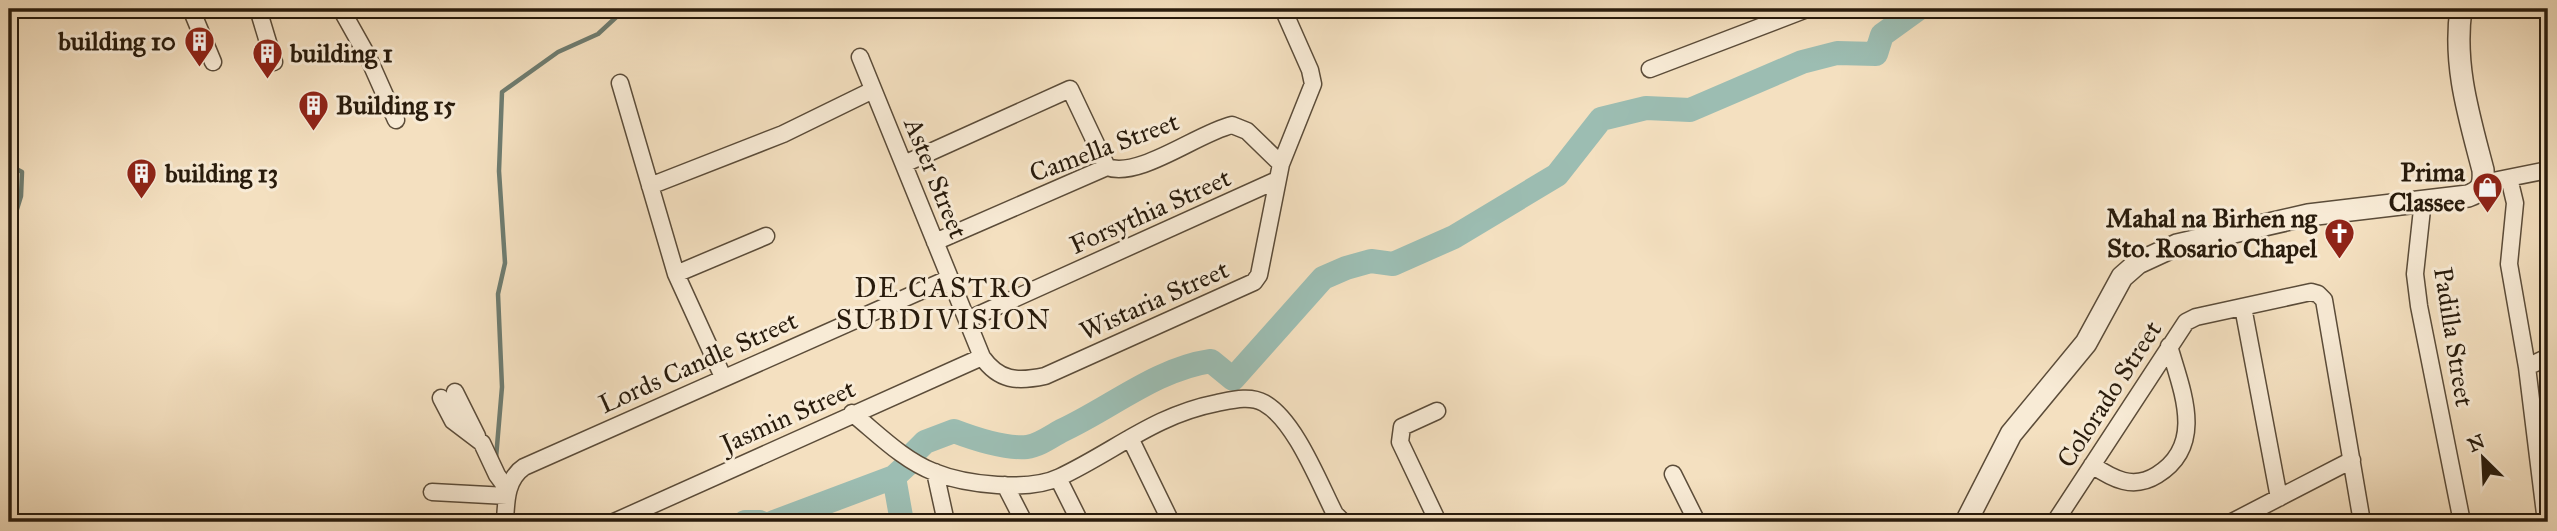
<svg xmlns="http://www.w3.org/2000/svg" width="2557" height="531" font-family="'IM FELL Great Primer',serif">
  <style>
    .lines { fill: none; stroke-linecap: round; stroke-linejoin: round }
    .stream { stroke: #6e7c70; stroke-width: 4.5 }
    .river { stroke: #9cbdb2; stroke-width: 24 }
    .minor-casing { stroke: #5b4c39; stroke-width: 19 }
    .tertiary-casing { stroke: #5b4c39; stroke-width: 24 }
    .minor { stroke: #f8ebd6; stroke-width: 16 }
    .tertiary { stroke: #f8ebd6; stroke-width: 21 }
    .labels { text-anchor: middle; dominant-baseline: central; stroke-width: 6; stroke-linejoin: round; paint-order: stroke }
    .poi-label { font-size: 26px; font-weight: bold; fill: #281b0c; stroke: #f8ebd6; text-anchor: end }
    .street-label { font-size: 26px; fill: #281b0c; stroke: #f8ebd6 }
    .neighbourhood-label { font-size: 28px; letter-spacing: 2px; fill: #281b0c; stroke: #f8ebd6 }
  </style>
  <rect width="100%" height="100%" fill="#f4e0c0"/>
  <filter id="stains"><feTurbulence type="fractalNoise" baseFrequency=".00286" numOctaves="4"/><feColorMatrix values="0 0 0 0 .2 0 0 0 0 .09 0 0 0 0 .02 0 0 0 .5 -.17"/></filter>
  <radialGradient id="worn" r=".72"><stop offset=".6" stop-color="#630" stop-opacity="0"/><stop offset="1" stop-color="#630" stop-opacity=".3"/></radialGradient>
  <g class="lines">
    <!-- stream -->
    <path class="stream" d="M 9,165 L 22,172 L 21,196 L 9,235
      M 496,458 L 502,387 L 498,294 L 505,263 L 499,171 L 502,92 L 558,52 L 598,34 L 625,9"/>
    <!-- river -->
    <path class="river" d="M 914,453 L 925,442 L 954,431 C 975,439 1004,449 1027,447 C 1038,446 1052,436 1061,431 C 1111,408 1156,369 1211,361 L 1233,379 L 1323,278 L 1346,268 L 1371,261 L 1393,264 L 1454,237 L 1557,175 L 1601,119 L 1646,108 L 1690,110 L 1802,62 L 1837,53 L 1876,54 L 1882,35 L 1918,9
      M 894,477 L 902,522
      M 745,522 L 760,522
      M 774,522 L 894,477 L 908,464"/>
    <defs>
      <path id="minor" d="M 191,9 L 213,62
        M 258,9 L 274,62
        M 341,9 L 368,57 L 396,120
        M 860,57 L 982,357 C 999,381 1017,382 1045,376 L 1254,282 L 1259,275 L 1281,164 L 1313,84 L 1310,70 L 1283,9
        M 1650,69 L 1807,9
        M 620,83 L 676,274 L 723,377
        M 904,164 L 1070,89 L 1107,167
        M 2509,178 L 2515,203 L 2509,264 L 2527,367 L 2546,522
        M 2483,183 L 2548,170
        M 650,186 L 783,134 L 873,90
        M 2423,200 L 2415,274 L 2419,306 L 2462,522
        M 935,242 L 1107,167 C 1139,179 1198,133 1232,125 L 1247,131 L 1281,164
        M 676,274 L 766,236
        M 2243,307 L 2279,498
        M 967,320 L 1277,180
        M 2527,367 L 2548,357
        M 455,392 L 477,436
        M 441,398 L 453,421 L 482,443 L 497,475 L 508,490
        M 1437,411 L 1402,427 L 1400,442 L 1438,522
        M 852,413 C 878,434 903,460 934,472 C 966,485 1029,492 1060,477 C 1115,451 1155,415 1217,403 C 1232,400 1250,395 1264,403 C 1295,420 1319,483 1335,514 L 1343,522
        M 1130,438 L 1171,522
        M 2092,465 C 2113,479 2133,490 2157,475 C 2206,445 2182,391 2169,346
        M 935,472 L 946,522
        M 1673,474 L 1697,522
        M 1058,478 L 1080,522
        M 1005,485 L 1024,522
        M 432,492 L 507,496
        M 505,522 C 506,502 506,479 524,467 L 950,278
        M 614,522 L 982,357
        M 2055,522 L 2186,322 L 2196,317 L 2311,292 L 2318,294 L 2324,300 L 2362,522
        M 2232,522 L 2352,460"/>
      <path id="tertiary" d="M 1966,522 L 2011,434 L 2086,343 L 2122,277 L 2138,263 L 2177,245 L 2308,215 L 2468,196 C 2482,191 2484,185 2483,170 C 2469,116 2453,65 2461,9"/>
    </defs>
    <!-- minor casing -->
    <use href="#minor" class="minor-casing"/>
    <!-- tertiary casing -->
    <use href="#tertiary" class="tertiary-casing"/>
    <!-- minor -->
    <use href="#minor" class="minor"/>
    <!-- tertiary -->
    <use href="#tertiary" class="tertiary"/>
  </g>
  <!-- icons -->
  <defs>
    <symbol id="building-pin" viewBox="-11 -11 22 30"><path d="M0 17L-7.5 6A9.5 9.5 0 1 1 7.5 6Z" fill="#8f2418" stroke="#f8ebd6"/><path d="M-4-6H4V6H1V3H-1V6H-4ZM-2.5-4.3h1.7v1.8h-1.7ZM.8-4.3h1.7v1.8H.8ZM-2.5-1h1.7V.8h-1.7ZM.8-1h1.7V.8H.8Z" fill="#fff"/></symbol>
    <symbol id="shop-pin" viewBox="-11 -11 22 30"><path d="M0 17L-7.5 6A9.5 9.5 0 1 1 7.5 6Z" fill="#8f2418" stroke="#f8ebd6"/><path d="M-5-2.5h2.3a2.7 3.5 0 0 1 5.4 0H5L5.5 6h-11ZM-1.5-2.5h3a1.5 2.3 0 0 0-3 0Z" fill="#fff"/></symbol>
    <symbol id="church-pin" viewBox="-11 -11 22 30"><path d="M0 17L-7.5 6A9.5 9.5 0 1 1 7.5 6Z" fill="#8f2418" stroke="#f8ebd6"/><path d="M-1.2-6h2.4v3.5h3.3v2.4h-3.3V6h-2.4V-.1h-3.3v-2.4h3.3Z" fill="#fff"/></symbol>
  </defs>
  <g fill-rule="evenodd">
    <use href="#building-pin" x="182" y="24" width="35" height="47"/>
    <use href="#building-pin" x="250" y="36" width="35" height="47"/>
    <use href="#building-pin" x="296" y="88" width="35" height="47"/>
    <use href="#building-pin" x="124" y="156" width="35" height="47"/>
    <use href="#shop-pin" x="2470" y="170" width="35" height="47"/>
    <use href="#church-pin" x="2322" y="216" width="35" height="47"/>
  </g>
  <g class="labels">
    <!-- poi labels -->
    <g class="poi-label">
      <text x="176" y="41">building 10</text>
      <text x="290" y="53" text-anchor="start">building 1</text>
      <text x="336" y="105" text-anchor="start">Building 15</text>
      <text x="2465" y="172">Prima<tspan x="2465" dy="30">Classee</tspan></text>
      <text x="165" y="173" text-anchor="start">building 13</text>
      <text x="2317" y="218">Mahal na Birhen ng<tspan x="2317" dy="30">Sto. Rosario Chapel</tspan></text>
    </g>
    <!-- street labels -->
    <g class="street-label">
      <text transform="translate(1104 147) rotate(-20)">Camella Street</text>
      <text transform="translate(936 178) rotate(68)">Aster Street</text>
      <text transform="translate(1150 211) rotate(-24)">Forsythia Street</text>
      <text transform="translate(1154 300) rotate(-24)">Wistaria Street</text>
      <text transform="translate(2454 337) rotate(81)">Padilla Street</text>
      <text transform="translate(698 362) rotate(-24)">Lords Candle Street</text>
      <text transform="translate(2109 394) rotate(-57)">Colorado Street</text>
      <text transform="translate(788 416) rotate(-24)">Jasmin Street</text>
    </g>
    <!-- neighbourhood labels -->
    <g class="neighbourhood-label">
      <text x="944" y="287">DE CASTRO<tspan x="944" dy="32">SUBDIVISION</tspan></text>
    </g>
  </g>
  <!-- margin -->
  <rect width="2557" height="531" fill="none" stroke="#f4e0c0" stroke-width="35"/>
  <rect x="10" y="10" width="2536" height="510" fill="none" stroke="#281b0c" stroke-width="3.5"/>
  <rect x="18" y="18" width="2522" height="496" fill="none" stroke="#281b0c" stroke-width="2"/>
  <!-- north arrow -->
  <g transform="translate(2483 458) rotate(336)" stroke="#f8ebd6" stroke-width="5" paint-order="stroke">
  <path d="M0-5L12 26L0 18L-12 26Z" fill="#281b0c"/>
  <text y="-10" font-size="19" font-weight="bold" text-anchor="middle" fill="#281b0c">N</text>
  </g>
  <rect width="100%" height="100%" filter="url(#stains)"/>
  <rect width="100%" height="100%" fill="url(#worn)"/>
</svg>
